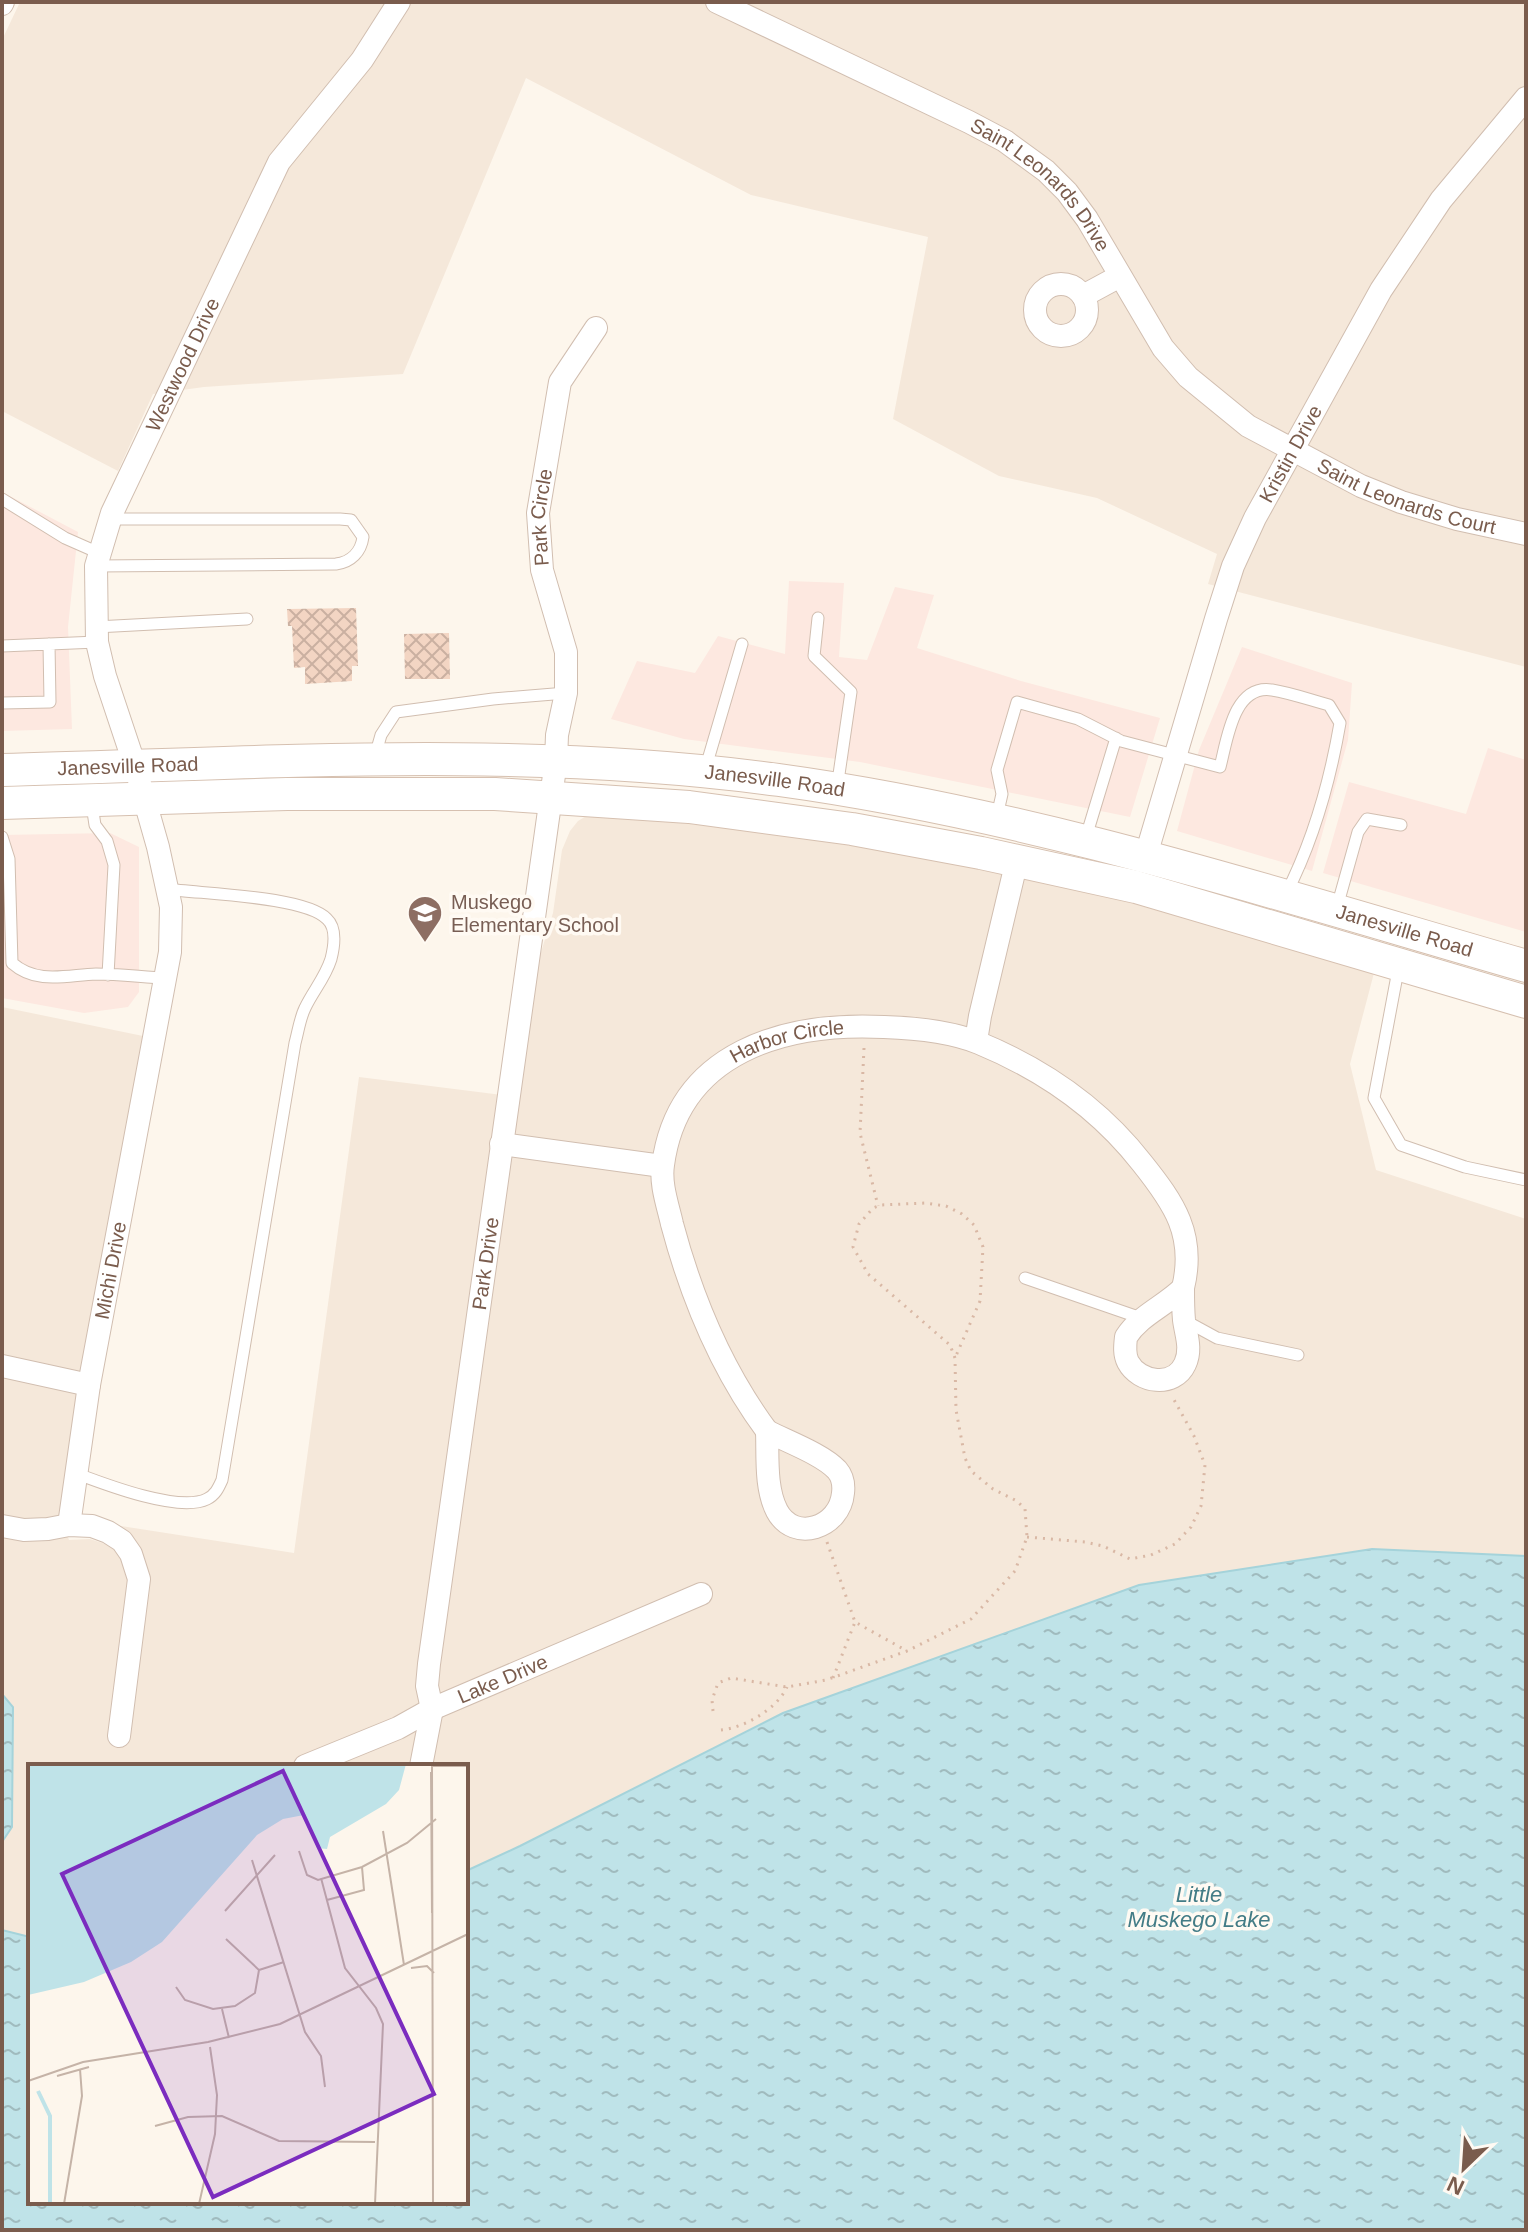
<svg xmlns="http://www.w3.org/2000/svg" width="1528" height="2232" font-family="Arial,sans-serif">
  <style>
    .residential { fill: #f5e8da }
    .commercial { fill: #fde8e0 }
    .water { fill: url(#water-ripples); stroke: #a5d3da; stroke-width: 2 }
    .building { fill: url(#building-cross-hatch) }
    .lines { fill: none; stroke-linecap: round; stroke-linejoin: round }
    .service-casing { stroke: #d1beb0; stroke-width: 13 }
    .minor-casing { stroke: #d1beb0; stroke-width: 24 }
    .secondary-casing { stroke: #d6c0b0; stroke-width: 34 }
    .path { stroke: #d9b8a5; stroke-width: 3; stroke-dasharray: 2 6; stroke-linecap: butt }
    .service { stroke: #fff; stroke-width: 11 }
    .minor { stroke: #fff; stroke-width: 22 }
    .secondary { stroke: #fff; stroke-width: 32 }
    .labels { text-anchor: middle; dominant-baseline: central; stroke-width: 7; stroke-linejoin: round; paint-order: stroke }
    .street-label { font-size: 20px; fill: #7a5c4d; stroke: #fffaf3 }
    .education-label { font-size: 20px; fill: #785e54; stroke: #fffaf3; text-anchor: start }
    .water-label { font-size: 22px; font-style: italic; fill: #437c86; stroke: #fffaf3 }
    .inset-river { fill: none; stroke: #bfe3e8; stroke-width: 4 }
    .inset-road { fill: none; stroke: #c5b3a7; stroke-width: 2 }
    .view { fill: #7b2cbf; fill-opacity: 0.15; stroke: #7b2cbf; stroke-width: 4 }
    .inset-edge { fill: none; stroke: #7a5c4d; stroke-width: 4 }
  </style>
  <defs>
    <pattern id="water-ripples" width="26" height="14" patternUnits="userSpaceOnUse" patternTransform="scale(2)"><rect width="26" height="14" fill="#bfe3e8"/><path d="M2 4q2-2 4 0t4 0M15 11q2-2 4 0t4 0" fill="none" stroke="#a0bbbe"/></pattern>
    <pattern id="building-cross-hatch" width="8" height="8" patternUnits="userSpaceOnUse" patternTransform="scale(2)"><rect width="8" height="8" fill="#f3d5c3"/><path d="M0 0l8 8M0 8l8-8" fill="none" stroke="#cab0a1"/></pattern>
  </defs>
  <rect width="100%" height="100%" fill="#fdf6ec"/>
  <!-- residential -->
  <path class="residential" d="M 20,2 L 1526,2 L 1526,667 L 1208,584 L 1217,554 L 1097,498 L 999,476 L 893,419 L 928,237 L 751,195 L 526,78 L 403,374 L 204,387 L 153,394 L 118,471 L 2,411 L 2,40 Z
    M 599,814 L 773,833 L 965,864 L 1111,897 L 1374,973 L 1350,1064 L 1376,1170 L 1526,1219 L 1526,1556 L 1372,1549 L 1139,1585 L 783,1713 L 520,1846 L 466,1871 L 466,1766 L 30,1766 L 30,1937 L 2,1930 L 2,1842 L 12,1827 L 13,1707 L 2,1694 L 2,1007 L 143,1036 L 62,1495 L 61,1515 L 69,1540 L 90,1539 L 108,1545 L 121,1526 L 294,1553 L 359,1077 L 518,1097 L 535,972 L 553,913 L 562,850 L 570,831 L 578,821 L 588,815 Z"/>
  <!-- commercial -->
  <path class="commercial" d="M 2,492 L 78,532 L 68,627 L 72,729 L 2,731 Z
    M 789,581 L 844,583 L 839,657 L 867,660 L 895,587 L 934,595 L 917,648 L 1021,681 L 1160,718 L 1130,817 L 860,762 L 684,739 L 611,719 L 637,661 L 695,673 L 718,636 L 785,654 Z
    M 1242,647 L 1352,683 L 1348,740 L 1312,871 L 1177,831 L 1199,750 Z
    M 1488,748 L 1526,760 L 1526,932 L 1323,873 L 1349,782 L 1466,814 Z
    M 110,833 L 139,847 L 139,992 L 128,1007 L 84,1013 L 2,998 L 2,835 Z"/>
  <!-- water -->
  <path class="water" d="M 1372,1549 L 1526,1556 L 1526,2230 L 2,2230 L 2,1930 L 30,1937 L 30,2202 L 466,2202 L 466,1871 L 520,1846 L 783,1713 L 1139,1585 Z
    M 2,1694 L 13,1707 L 12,1827 L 2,1842 Z"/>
  <!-- building -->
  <path class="building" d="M 356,608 L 358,666 L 352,666 L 352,681 L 305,684 L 305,667 L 294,668 L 292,626 L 288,626 L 287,609 Z
    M 449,633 L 450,679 L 405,679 L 404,634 Z"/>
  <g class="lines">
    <defs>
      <path id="service" d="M 2,499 L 65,538 L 99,553
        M 96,566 L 336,564 C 351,562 361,552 363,537 L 351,520 L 340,519 L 110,519
        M 818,618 L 814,656 L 851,692 L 837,788
        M 96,627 L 247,619
        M 2,646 L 97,642
        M 2,703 L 50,702 L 49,644
        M 375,756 L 381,735 L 396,712 L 493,699 L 566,693
        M 705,770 L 742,644
        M 92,805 L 95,825 L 107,841 L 114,865 L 108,975
        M 997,816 L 1002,794 L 997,770 L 1017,702 L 1078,719 L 1121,741 L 1220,767 C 1227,741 1233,684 1272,690 C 1291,693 1310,700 1329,705 L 1340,723 C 1330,781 1313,841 1286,894
        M 2,837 L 9,859 L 12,963 C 37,985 67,975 96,974 C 119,974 143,977 166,978
        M 1086,837 L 1116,738
        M 1337,907 L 1358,832 L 1367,819 L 1401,825
        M 1399,965 L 1374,1098 L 1401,1145 L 1465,1167 L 1526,1180
        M 1025,1278 L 1141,1318
        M 1184,1320 L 1217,1338 L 1298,1355
        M 75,1473 C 104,1484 179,1513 207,1499 C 215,1495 218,1489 222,1480 L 295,1043 C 298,1032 300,1018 305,1008 C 313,991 325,978 331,959 C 334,947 337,928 327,919 C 305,896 202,894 167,889"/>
      <g id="minor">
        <path id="s1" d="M 717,2 L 969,122 L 1005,141 L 1046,171 L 1067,192 L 1087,219 L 1163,348 L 1188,377 L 1248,426 L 1361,486 L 1401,502 L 1457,519 L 1526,534"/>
        <path d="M 2,4 L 3,2"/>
        <circle cx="1061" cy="310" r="26"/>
        <path d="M 1083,296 L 1120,276"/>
        <path id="s2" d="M 1146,855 L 1216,619 L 1233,566 L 1255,518 L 1381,290 L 1441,200 L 1526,98"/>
        <path d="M 976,1041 L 980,1016 L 1017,860"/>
        <path d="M 501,1144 L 662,1166"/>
        <path d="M 1183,1288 C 1183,1299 1183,1310 1184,1320 C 1186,1335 1192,1349 1185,1364 C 1174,1388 1139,1383 1128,1362 C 1124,1354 1125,1346 1126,1337 C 1140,1315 1165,1306 1183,1288 Z"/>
        <path d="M 2,1366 L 89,1385"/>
        <path id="s3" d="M 767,1431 C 721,1369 692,1299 672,1224 C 668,1206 660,1184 663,1165 C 678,1051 786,1022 884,1027 C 914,1028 950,1031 979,1043 C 1042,1069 1100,1109 1142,1163 C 1174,1203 1196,1235 1183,1288"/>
        <path d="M 767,1431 C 786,1441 822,1454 837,1470 C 843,1477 844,1485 843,1493 C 840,1528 794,1543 777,1511 C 765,1488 768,1456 767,1431 Z"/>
        <path id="s4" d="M 69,1525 L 89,1385 L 170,952 L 171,907 L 158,847 L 135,766 L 105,676 L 97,642 L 96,566 L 112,513 L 279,162 L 362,60 L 399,2"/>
        <path d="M 2,1526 L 24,1530 L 48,1529 L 69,1525 L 92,1526 L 108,1532 L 122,1541 L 131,1554 L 139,1579 L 119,1736"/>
        <path id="s5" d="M 305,1766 L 398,1728 L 432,1709 L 701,1594"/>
        <path id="s6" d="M 421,1766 L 432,1709 L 427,1686 L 429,1664 L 556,761 L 557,735 L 566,693 L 566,652 L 542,570 L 538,513 L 560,382 L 596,328"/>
      </g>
      <g id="secondary">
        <path id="s7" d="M 2,770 C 262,763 521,745 779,780 C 1034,815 1280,895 1526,966"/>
        <path d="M 2,803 L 287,794 L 495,794 L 689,807 L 852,829 L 981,853 L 1136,887 L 1526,1002"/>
      </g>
    </defs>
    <!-- service casing -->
    <use href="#service" class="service-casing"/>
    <!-- minor casing -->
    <use href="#minor" class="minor-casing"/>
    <!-- secondary casing -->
    <use href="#secondary" class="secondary-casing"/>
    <!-- path -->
    <path class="path" d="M 864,1048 L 860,1133 L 878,1206
      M 1027,1537 L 1085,1542 L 1103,1546 L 1130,1559 L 1151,1555 L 1175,1544 L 1191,1527 L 1201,1506 L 1205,1465 L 1194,1436 L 1173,1398
      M 827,1542 L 855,1622 L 907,1651
      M 833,1678 L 855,1622
      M 713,1711 L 712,1700 L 718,1683 L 731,1678 L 787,1687 L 826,1680 L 907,1651 L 971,1619 L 1015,1571 L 1027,1537 L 1025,1509 L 1017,1501 L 993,1489 L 971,1471 L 965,1458 L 956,1410 L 955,1358 L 950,1345 L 868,1274 L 853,1247 L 859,1224 L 873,1208 L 881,1205 L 925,1203 L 946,1206 L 962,1214 L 974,1225 L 983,1247 L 980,1301 L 955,1358
      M 721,1730 C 744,1728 777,1709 787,1687"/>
    <!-- service -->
    <use href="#service" class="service"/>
    <!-- minor -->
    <use href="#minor" class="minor"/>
    <!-- secondary -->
    <use href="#secondary" class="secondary"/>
  </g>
  <!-- icons -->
  <defs>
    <symbol id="school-pin" viewBox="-11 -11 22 30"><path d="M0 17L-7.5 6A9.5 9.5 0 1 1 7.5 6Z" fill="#8d6e63" stroke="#fffaf3"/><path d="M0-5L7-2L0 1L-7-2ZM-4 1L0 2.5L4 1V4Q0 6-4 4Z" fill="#fff"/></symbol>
  </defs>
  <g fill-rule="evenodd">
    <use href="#school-pin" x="405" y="893" width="40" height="54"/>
  </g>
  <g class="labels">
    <!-- street labels -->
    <g class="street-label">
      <text stroke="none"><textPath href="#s1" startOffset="376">Saint Leonards Drive</textPath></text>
      <text stroke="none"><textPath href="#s4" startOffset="1198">Westwood Drive</textPath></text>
      <text stroke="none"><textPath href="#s2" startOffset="428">Kristin Drive</textPath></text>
      <text stroke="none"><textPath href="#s1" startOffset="874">Saint Leonards Court</textPath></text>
      <text stroke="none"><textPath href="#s6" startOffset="1264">Park Circle</textPath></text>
      <text stroke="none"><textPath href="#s7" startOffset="126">Janesville Road</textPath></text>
      <text stroke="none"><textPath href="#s7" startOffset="774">Janesville Road</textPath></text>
      <text stroke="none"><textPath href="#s7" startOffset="1422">Janesville Road</textPath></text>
      <text stroke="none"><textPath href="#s3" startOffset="480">Harbor Circle</textPath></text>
      <text stroke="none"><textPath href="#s6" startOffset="508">Park Drive</textPath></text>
      <text stroke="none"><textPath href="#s4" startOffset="258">Michi Drive</textPath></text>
      <text stroke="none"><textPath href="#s5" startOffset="216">Lake Drive</textPath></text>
    </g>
    <!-- education labels -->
    <g class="education-label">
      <text x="451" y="902">Muskego<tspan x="451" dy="23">Elementary School</tspan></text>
    </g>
    <!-- water labels -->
    <g class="water-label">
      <text x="1199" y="1894">Little<tspan x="1199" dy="25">Muskego Lake</tspan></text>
    </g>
  </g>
  <!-- overview -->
  <g transform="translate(28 1764)">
    <rect width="440" height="440" fill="#fdf6ec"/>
    <path d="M 0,0 L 378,0 L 371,26 L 358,40 L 302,73 L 299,85 L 289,84 L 276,51 L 255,55 L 229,71 L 134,178 L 103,198 L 56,218 L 0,231 Z" fill="#bfe3e8"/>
    <path class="inset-river" d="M 10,327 L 22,352 L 22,440"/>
    <path class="inset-road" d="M 404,2 L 405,440M 404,2 L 440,2M 403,8 L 404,149M 355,67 L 376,201M 271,87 L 279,111 L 290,116 L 334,103 L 379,79 L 408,55M 224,96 L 277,268 L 293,292 L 297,323M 293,114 L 317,204 L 348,244 L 355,260 L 347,440M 299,136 L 336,126 L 334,103M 197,147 L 247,91M 383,204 L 399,202 L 406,209M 231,206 L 256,198M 148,223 L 157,236 L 185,245 L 207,242 L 227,229 L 231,206 L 198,175M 194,245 L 201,274M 29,312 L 61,303M 0,317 L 55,298 L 180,278 L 252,260 L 440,170M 127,362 L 160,353 L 194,352 L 251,377 L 347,378M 36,440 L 54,332 L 52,305M 171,440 L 187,370 L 189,331 L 182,283"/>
    <path class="view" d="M 255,7 L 406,330 L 185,433 L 34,110 Z"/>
    <rect width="440" height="440" class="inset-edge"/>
  </g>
  <!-- border -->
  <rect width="1528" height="2232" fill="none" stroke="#7a5c4d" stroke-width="8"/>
  <!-- north arrow -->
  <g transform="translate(1464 2168) rotate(205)" stroke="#fffaf3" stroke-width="6" paint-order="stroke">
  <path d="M0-6L14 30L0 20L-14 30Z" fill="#7a5c4d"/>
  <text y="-12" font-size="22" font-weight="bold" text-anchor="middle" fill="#7a5c4d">N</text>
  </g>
</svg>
